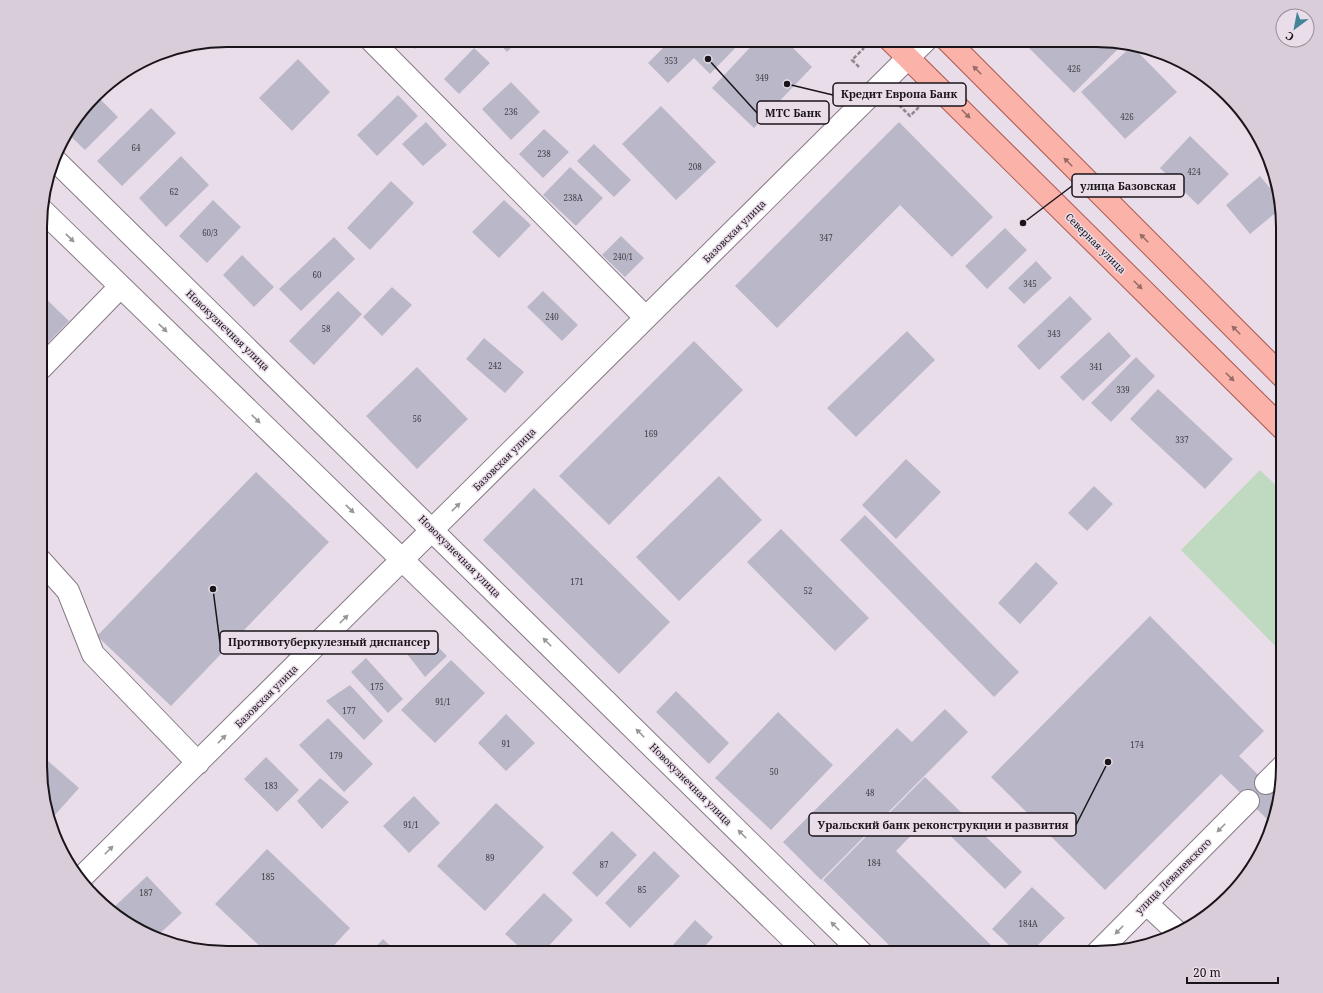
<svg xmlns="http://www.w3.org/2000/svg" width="1323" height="993" font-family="'Noto Serif',serif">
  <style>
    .green { fill: #c0dac1 }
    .building { fill: #bab8c8 }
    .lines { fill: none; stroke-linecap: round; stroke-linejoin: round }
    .minor-casing { stroke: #867a85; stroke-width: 24 }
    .major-casing { stroke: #ab5a51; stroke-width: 24 }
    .path { stroke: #908690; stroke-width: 2.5; stroke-dasharray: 4 2; stroke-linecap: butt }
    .minor { stroke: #fff; stroke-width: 22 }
    .major { stroke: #fbb2a8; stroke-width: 22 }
    .oneway { fill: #966b68 }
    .oneway2 { fill: #989698 }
    .labels { text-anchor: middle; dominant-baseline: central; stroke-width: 3; stroke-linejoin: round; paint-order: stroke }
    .number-label { font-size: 8px; fill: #423e46 }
    .street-label { font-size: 10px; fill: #1a151a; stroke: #eaddea }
    .rim { fill: none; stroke: #1a151a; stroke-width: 2 }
    .leader { fill: none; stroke: #1a151a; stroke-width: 1.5 }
    .callout-dot { fill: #1a151a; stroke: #eaddea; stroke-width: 1.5 }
    .callout { fill: #eaddea; stroke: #1a151a; stroke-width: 1.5 }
    .callout-label { font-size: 11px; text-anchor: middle; font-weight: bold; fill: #1a151a }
  </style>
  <rect width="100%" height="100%" fill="#eaddea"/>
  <!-- green -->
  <path class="green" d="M 1260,470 L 1283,492 L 1283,654 L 1181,550 Z"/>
  <!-- building -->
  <path class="building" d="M 406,40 L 423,40 L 415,49 Z
    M 496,40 L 519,40 L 507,52 Z
    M 671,40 L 743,40 L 710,74 L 694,58 L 668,83 L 648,63 Z
    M 757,40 L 785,40 L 812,67 L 754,128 L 712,88 Z
    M 1021,40 L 1108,40 L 1123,44 L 1074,93 Z
    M 1132,46 L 1177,92 L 1125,139 L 1081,92 Z
    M 474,48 L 490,63 L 459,94 L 444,79 Z
    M 298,59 L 330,92 L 292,131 L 259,98 Z
    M 511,82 L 540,112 L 511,140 L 482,109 Z
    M 96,95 L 118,117 L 85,150 L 66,132 Z
    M 398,95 L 418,116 L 377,156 L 357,135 Z
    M 661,106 L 716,162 L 676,200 L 622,144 Z
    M 151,108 L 176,133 L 122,186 L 97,161 Z
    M 426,122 L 447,145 L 423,166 L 402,144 Z
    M 899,122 L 993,217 L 952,257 L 900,205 L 777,328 L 735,286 Z
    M 544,129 L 569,152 L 543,178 L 519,154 Z
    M 1190,136 L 1229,174 L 1198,205 L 1160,168 Z
    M 594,144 L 631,180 L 614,197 L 577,161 Z
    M 181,156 L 209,185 L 166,227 L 139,198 Z
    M 570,167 L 603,198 L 576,226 L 543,195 Z
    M 1260,176 L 1275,194 L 1279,210 L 1250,234 L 1226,205 Z
    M 391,181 L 414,203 L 370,250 L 347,228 Z
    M 213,200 L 241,227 L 207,263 L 179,236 Z
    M 504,200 L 531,225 L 499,258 L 472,232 Z
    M 1005,228 L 1027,250 L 987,289 L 965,266 Z
    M 621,236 L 644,258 L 625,277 L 602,255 Z
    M 334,237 L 355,259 L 301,311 L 279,289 Z
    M 242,255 L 274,287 L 254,307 L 223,275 Z
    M 1036,261 L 1052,278 L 1024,304 L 1008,288 Z
    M 392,287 L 412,305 L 382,336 L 363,317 Z
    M 338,291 L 362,314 L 314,365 L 289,341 Z
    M 543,291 L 578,325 L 562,341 L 527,307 Z
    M 41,294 L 69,321 L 41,350 Z
    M 1070,296 L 1092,319 L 1039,370 L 1017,346 Z
    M 907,331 L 935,360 L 856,437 L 827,408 Z
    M 1109,332 L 1131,356 L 1083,401 L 1060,377 Z
    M 484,338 L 524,372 L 505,393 L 466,359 Z
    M 694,341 L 743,390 L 609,525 L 559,476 Z
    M 1136,357 L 1155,376 L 1111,422 L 1091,403 Z
    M 417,367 L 468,419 L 417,469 L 366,416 Z
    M 1158,389 L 1233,459 L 1205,489 L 1130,419 Z
    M 906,459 L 941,492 L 896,539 L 862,505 Z
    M 256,472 L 329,542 L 171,706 L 97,636 Z
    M 719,476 L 762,520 L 679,601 L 636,557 Z
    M 1094,486 L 1113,504 L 1087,531 L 1068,513 Z
    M 534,488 L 670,622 L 619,674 L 483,540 Z
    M 865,515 L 1019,672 L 994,697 L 840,540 Z
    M 781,529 L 869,618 L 835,651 L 747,562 Z
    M 1036,562 L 1058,583 L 1020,624 L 998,603 Z
    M 1150,616 L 1264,731 L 1239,756 L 1279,795 L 1272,824 L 1221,774 L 1105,890 L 991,777 Z
    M 423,632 L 447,656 L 425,677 L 404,650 Z
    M 366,658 L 403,699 L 388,713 L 351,672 Z
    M 451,660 L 485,693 L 435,743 L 401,710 Z
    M 350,685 L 383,721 L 364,740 L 326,701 Z
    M 676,691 L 729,743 L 709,764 L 656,712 Z
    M 945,709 L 968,732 L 821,880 L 783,842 L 897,728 L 912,742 Z
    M 778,712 L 833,765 L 771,830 L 715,778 Z
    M 506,714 L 535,743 L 506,771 L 478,743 Z
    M 328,718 L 373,764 L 344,792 L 299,745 Z
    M 40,754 L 79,788 L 55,815 L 49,810 L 40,779 Z
    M 266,757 L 299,790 L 277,812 L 244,779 Z
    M 925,777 L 1022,872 L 1005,889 L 930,816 L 896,851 L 999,953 L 897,953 L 823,880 Z
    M 320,778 L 349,802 L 322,829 L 297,801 Z
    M 414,796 L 440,823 L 409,853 L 383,826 Z
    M 496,803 L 544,847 L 485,911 L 437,866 Z
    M 612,831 L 637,855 L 597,897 L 572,873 Z
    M 267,849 L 350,928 L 327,953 L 267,953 L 215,904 Z
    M 654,851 L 680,876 L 630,928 L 605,903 Z
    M 147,876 L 182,913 L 155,938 L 118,915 L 112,909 Z
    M 1032,887 L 1065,918 L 1030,953 L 1017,953 L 992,929 Z
    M 544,893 L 573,920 L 542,953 L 526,953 L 505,934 Z
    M 695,920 L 713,937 L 699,953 L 666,953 Z
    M 383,939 L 398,953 L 370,953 Z"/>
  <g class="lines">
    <defs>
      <path id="minor" d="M 371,40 L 645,317
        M 56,161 L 862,953
        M 42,210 L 807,953
        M 41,368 L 120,287
        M 41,561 L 68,591 L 93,654 L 198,763
        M 1266,783 L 1283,766
        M 81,878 L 926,40
        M 1146,903 L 1179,934
        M 1097,953 L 1248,801"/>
      <path id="major" d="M 890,40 L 1283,429
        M 947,40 L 1283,377"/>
    </defs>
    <!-- minor casing -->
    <use href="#minor" class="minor-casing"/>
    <!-- major casing -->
    <use href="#major" class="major-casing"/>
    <!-- path -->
    <path class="path" d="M 859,67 L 852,60 L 864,48
      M 899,105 L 910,116 L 920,106"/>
    <!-- minor -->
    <use href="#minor" class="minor"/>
    <!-- major -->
    <use href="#major" class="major"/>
  </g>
  <!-- one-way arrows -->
  <defs><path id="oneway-solid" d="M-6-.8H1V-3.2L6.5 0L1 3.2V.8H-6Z"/></defs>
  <g class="oneway">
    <use href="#oneway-solid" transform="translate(977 70) rotate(-135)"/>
    <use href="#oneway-solid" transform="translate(966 114) rotate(45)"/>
    <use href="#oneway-solid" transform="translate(1068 162) rotate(-135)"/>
    <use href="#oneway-solid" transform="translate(1144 238) rotate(-135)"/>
    <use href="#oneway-solid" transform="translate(1138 285) rotate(45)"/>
    <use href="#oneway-solid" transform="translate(1236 330) rotate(-135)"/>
    <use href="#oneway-solid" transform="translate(1230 377) rotate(45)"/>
  </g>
  <g class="oneway2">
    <use href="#oneway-solid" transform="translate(70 238) rotate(44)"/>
    <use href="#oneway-solid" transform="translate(163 328) rotate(44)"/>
    <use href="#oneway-solid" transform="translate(256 419) rotate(44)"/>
    <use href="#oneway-solid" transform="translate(456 507) rotate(-45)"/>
    <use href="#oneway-solid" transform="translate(350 509) rotate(44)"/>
    <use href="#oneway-solid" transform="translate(344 619) rotate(-45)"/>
    <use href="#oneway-solid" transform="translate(547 642) rotate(-135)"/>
    <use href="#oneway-solid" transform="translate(640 733) rotate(-135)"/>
    <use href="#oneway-solid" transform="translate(222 739) rotate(-45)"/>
    <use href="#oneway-solid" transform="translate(1221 828) rotate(135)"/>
    <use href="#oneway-solid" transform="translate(742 834) rotate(-135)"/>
    <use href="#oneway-solid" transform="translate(109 850) rotate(-45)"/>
    <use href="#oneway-solid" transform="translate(835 926) rotate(-135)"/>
    <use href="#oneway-solid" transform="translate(1119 930) rotate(134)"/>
  </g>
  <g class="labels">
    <!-- number labels -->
    <g class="number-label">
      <text x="671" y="60">353</text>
      <text x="1074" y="68">426</text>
      <text x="762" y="77">349</text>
      <text x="511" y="111">236</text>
      <text x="1127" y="116">426</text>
      <text x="136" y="147">64</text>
      <text x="544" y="153">238</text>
      <text x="695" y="166">208</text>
      <text x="1194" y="171">424</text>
      <text x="174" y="191">62</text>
      <text x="573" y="197">238А</text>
      <text x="210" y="232">60/3</text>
      <text x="826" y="237">347</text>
      <text x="623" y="256">240/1</text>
      <text x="317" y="274">60</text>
      <text x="1030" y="283">345</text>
      <text x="552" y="316">240</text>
      <text x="326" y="328">58</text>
      <text x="1054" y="333">343</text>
      <text x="495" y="365">242</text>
      <text x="1096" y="366">341</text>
      <text x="1123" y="389">339</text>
      <text x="417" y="418">56</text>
      <text x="651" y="433">169</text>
      <text x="1182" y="439">337</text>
      <text x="577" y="581">171</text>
      <text x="808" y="590">52</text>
      <text x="377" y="686">175</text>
      <text x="443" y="701">91/1</text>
      <text x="349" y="710">177</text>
      <text x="506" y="743">91</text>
      <text x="1137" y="744">174</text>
      <text x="336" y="755">179</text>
      <text x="774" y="771">50</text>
      <text x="271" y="785">183</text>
      <text x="870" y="792">48</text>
      <text x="411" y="824">91/1</text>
      <text x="490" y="857">89</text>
      <text x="874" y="862">184</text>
      <text x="604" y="864">87</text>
      <text x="268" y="876">185</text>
      <text x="642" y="889">85</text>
      <text x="146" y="892">187</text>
      <text x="1028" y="923">184А</text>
    </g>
    <!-- street labels -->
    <g class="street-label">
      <text transform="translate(734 231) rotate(-45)">Базовская улица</text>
      <text transform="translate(1096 243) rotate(45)">Северная улица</text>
      <text transform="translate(228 330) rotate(44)">Новокузнечная улица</text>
      <text transform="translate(504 459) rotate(-45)">Базовская улица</text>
      <text transform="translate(460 556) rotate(45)">Новокузнечная улица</text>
      <text transform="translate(266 696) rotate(-45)">Базовская улица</text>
      <text transform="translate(691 784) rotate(45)">Новокузнечная улица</text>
      <text transform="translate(1173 876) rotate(-45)">улица Леваневского</text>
    </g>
  </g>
  <!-- crop -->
  <path d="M0 0H1323V993H0ZM227 47H1096A180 180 0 0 1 1276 227V766A180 180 0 0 1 1096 946H227A180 180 0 0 1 47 766V227A180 180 0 0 1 227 47Z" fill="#d9cdd9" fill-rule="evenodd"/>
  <path class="rim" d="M227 47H1096A180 180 0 0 1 1276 227V766A180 180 0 0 1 1096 946H227A180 180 0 0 1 47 766V227A180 180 0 0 1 227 47Z"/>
  <!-- callouts -->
  <path class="leader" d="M787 84L833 95M708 59L757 113M1023 223L1072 186M213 589L220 643M1108 762L1076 825"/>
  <g class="callout-dot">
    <circle cx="787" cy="84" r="4"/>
    <circle cx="708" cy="59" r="4"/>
    <circle cx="1023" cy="223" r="4"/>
    <circle cx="213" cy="589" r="4"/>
    <circle cx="1108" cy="762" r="4"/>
  </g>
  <g class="callout">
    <rect x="833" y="83" width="133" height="23" rx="4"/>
    <rect x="757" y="101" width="72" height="23" rx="4"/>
    <rect x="1072" y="174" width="112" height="23" rx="4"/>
    <rect x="220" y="631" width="218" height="23" rx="4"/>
    <rect x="809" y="813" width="267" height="23" rx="4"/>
  </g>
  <g class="callout-label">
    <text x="899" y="98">Кредит Европа Банк</text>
    <text x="793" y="117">МТС Банк</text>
    <text x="1128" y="190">улица Базовская</text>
    <text x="329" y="646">Противотуберкулезный диспансер</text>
    <text x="943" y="829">Уральский банк реконструкции и развития</text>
  </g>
  <!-- north arrow -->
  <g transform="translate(1295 28) rotate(212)"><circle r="19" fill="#eaddea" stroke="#978d97"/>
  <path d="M0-3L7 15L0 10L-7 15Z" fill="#448497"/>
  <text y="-6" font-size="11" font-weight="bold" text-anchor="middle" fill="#1a151a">С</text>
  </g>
  <!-- scale -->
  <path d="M1187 977v6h91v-6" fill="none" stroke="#1a151a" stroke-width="2"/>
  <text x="1193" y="977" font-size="12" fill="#1a151a" stroke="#eaddea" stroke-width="3" paint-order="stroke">20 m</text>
</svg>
